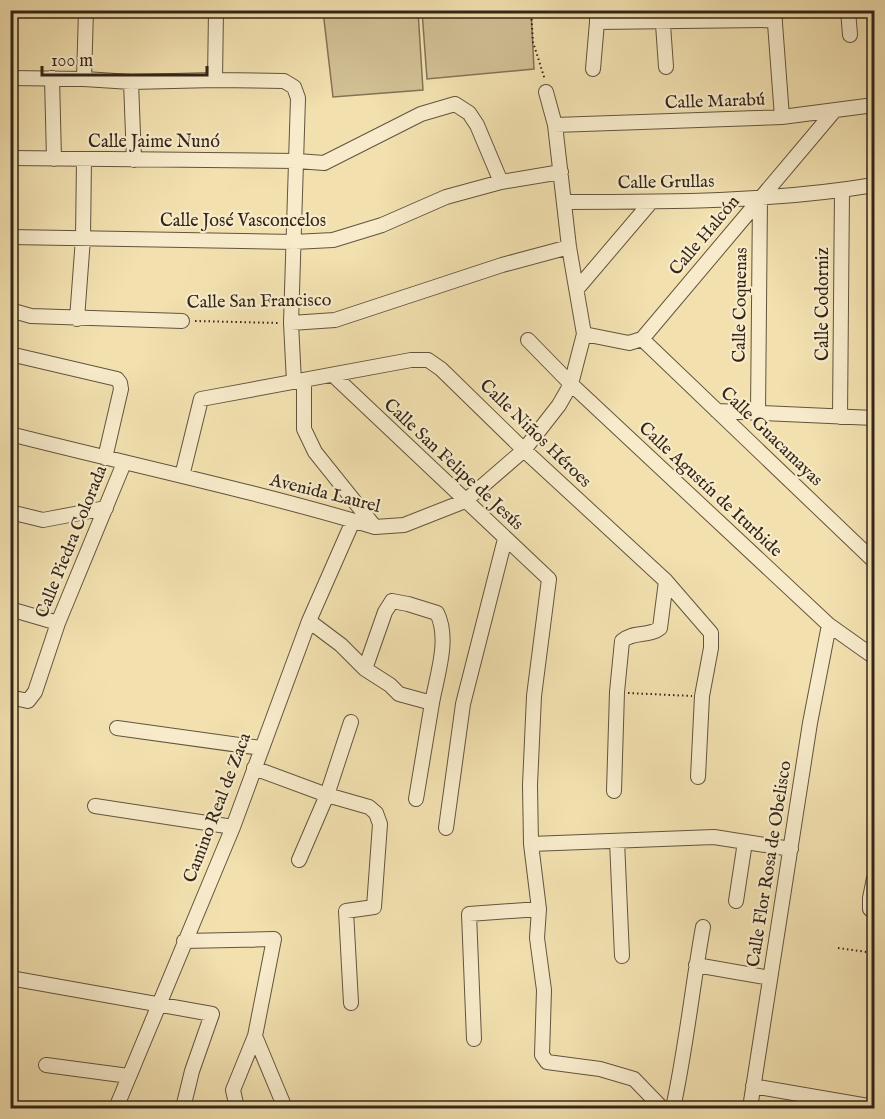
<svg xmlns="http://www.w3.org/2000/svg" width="885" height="1119" font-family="'IM FELL English',serif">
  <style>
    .green { fill: #d2c095; stroke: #827256; stroke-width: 1.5 }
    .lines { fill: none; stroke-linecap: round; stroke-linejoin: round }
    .street-casing { stroke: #63543e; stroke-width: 16 }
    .path { stroke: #332518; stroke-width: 2; stroke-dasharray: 1.5 3; stroke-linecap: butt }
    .street { stroke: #f7ebcb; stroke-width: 14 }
    .labels { text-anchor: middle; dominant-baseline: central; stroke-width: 4.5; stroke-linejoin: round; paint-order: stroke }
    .street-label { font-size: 18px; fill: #332518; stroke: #f7ebcb }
  </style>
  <rect width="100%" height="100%" fill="#f2e0af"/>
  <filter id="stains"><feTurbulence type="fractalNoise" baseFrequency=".00333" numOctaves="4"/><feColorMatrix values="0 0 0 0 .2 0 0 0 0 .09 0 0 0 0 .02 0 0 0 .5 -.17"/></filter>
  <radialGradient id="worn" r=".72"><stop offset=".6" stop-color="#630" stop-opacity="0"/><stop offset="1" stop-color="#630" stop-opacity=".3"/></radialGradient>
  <!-- green -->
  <path class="green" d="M 323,11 L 418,11 L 423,90 L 333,97 Z
    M 422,11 L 531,11 L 534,69 L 427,79 Z"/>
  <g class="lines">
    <defs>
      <path id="street" d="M 662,10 L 666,67
        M 774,10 L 782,117
        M 848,10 L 850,35
        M 597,22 L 775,20
        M 593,69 L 597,22 L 597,10
        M 10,78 L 84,79 L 131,82 L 215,80 L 284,81 L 294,87 L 298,98 L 291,323 L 294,382
        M 52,78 L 54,159
        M 84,79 L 86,10
        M 215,80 L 216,10
        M 131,82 L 134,160
        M 555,125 L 782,117 L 874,105
        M 10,158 L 297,161 L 324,163 L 421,114 L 455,104 L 469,113 L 477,125 L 501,182
        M 564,202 C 668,202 772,202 874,185
        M 10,237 L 294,242 L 333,240 L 382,225 L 446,197 L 501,182 L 561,172
        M 577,289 L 651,202
        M 10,310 L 31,316 L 182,321
        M 77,319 L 83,238 L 84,159
        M 291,323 L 335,320 L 502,265 L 569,247
        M 584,334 L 629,343 L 642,339 L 835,110
        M 642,339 L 874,561
        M 528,340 L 571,384 L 829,625 L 874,657
        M 10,354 L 117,379 L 120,383 L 121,389 L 105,458
        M 333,375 L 549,579 L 534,696 L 530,785 L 531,844 L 539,909 L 537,938 L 544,990 L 542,1055 L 547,1062 L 600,1069 L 634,1079 L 662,1108
        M 304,380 L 304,429 L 315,452 L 375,527
        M 717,411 L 874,418
        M 758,413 L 760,198
        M 840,417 L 842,190
        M 10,434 C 132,465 255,491 375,527 L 404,525 L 465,501 L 524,450 L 559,405 L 571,384 L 584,334 L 569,247 L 555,125 L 546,92
        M 182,476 L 201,399 L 411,360 L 428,360 L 441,369 L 524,450 L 666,581 L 711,633 L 711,648 L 702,696 L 698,777
        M 10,512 L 43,520 L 106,508
        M 10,609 L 58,623
        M 309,621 L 341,645 L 365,669 L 390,685 L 399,694 L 432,703 L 416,799
        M 365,669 L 385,612 L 392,601 L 408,604 L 437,613 C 450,639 437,675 432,703
        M 10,697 L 28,701 L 35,692 L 58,623 L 124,463
        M 117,728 L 261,748
        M 254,768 L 327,795 L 369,807 L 376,813 L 380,824 L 374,907 L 346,911 L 351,1003
        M 614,791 L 617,692 L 622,641 C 633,631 649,637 660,628 L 666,581
        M 95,806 L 233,827
        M 446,828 L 463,704 L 505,539
        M 617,841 L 622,956
        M 531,844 L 714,837 L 791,849
        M 299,860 L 327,795 L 351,722
        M 874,878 L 870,898 L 870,909 L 874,912
        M 736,901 L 745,842
        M 184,941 L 274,939 L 255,1036 L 285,1108
        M 696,965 L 770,978
        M 10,978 L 212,1014 L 192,1071 L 183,1108
        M 474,1039 L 469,914 L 539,909
        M 46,1065 L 129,1076
        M 753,1086 L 874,1107
        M 116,1108 L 233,827 L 309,621 L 353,521
        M 237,1108 L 233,1090 L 255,1036
        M 673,1108 C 686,1049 692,988 703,927
        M 750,1108 L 810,723 L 829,625"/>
    </defs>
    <!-- street casing -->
    <use href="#street" class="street-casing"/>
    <!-- path -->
    <path class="path" d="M 531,10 L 533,42 L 545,80
      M 195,321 L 279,323
      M 628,693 L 692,696
      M 838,948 L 874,953"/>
    <!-- street -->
    <use href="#street" class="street"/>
  </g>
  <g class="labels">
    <!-- street labels -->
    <g class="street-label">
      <text transform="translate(715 102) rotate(-2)">Calle Marabú</text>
      <text x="154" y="142">Calle Jaime Nunó</text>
      <text transform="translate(666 183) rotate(-1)">Calle Grullas</text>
      <text x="243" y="221">Calle José Vasconcelos</text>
      <text transform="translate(705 236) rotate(-50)">Calle Halcón</text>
      <text transform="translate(259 302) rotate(-1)">Calle San Francisco</text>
      <text transform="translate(823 304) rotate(-90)">Calle Codorniz</text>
      <text transform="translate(741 305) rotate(-89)">Calle Coquenas</text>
      <text transform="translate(535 434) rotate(44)">Calle Niños Héroes</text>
      <text transform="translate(771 437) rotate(44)">Calle Guacamayas</text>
      <text transform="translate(453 465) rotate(43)">Calle San Felipe de Jesús</text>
      <text transform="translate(710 490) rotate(43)">Calle Agustín de Iturbide</text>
      <text transform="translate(325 494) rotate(14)">Avenida Laurel</text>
      <text transform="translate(72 542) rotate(-68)">Calle Piedra Colorada</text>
      <text transform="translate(218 808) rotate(-69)">Camino Real de Zaca</text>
      <text transform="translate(770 864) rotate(-81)">Calle Flor Rosa de Obelisco</text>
    </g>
  </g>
  <!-- margin -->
  <rect width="885" height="1119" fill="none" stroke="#f2e0af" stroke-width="36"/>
  <rect x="12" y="12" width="861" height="1095" fill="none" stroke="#332518" stroke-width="3"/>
  <rect x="18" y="18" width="849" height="1083" fill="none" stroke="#332518" stroke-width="1.5"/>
  <!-- scale -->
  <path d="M42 66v9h165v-9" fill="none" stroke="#332518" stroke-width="3"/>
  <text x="51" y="66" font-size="18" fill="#332518" stroke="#f7ebcb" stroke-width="4.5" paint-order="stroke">100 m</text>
  <rect width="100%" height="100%" filter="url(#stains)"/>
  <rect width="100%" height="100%" fill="url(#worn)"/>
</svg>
